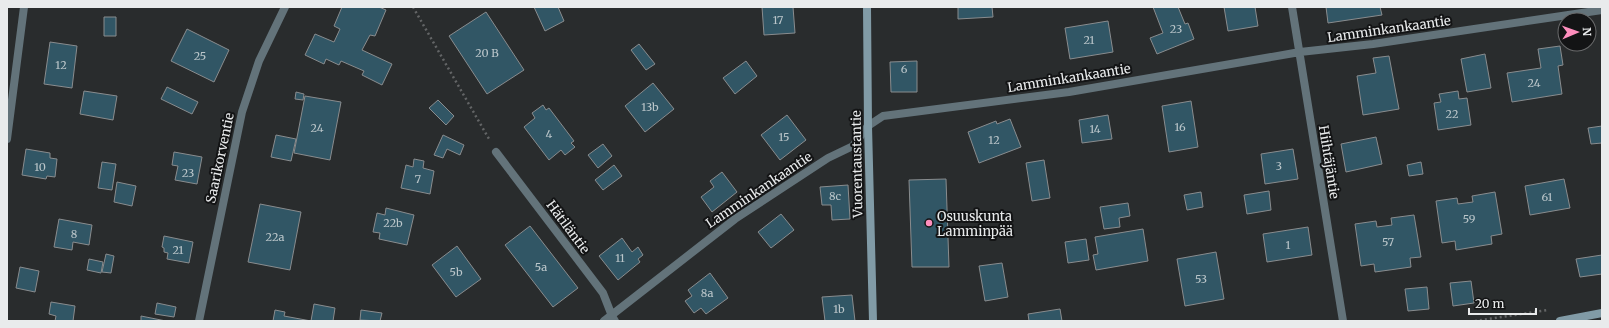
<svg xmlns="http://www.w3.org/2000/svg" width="1609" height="328" font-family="Merriweather,serif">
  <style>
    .building { fill: #315665; stroke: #898c8e }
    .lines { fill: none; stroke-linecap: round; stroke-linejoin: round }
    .path { stroke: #636566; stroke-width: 2.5; stroke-dasharray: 2 3; stroke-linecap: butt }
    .minor { stroke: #63737a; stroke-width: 8 }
    .secondary { stroke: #819ba6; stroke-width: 8 }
    .poi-dot { fill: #fe8ebd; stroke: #131415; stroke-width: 1.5 }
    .labels { text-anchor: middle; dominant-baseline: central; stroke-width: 4; stroke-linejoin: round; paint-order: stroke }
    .number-label { font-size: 11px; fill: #bbc6ca }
    .street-label { font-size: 13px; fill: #e9ebec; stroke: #131415 }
    .poi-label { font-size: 13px; fill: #e9ebec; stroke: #131415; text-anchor: start }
  </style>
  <rect width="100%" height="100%" fill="#292c2d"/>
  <!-- building -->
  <path class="building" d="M 342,7 L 379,7 L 386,10 L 375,36 L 370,35 L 362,50 L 392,64 L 382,85 L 362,75 L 364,71 L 341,61 L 339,65 L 326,59 L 324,64 L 305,55 L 315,34 L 334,42 L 340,29 L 334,26 Z
    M 534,7 L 558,7 L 564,21 L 545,31 Z
    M 762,7 L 793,7 L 795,33 L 764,35 Z
    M 958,7 L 992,7 L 993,17 L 958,19 Z
    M 1153,7 L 1178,7 L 1185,24 L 1188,23 L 1194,39 L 1157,54 L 1150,38 L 1163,33 Z
    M 1224,7 L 1255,7 L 1258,26 L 1228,31 Z
    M 1326,7 L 1380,7 L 1382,15 L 1328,23 Z
    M 486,12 L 524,70 L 487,94 L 449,36 Z
    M 104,17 L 116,17 L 116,36 L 104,36 Z
    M 1108,21 L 1113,52 L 1070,59 L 1065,28 Z
    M 187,29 L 229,50 L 214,82 L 171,61 Z
    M 50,42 L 77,46 L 72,88 L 44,84 Z
    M 639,44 L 655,64 L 646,70 L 631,50 Z
    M 1560,46 L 1563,65 L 1558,66 L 1562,94 L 1512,102 L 1507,73 L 1541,68 L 1538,49 Z
    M 1485,54 L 1491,88 L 1467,92 L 1461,59 Z
    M 1389,56 L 1399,109 L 1363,115 L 1357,76 L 1376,73 L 1373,58 Z
    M 746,61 L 757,76 L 735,94 L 723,78 Z
    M 917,61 L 917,92 L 891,92 L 890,62 Z
    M 653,83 L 674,109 L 645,132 L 625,106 Z
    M 167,87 L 198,102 L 192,114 L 161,99 Z
    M 84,91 L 117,96 L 113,120 L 80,114 Z
    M 1458,91 L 1459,99 L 1467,98 L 1471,125 L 1438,130 L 1434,103 L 1441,102 L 1439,94 Z
    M 296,92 L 304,94 L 303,100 L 295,99 Z
    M 305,96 L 341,102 L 330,160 L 294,153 Z
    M 438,100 L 454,116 L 446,125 L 429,108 Z
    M 1191,101 L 1198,147 L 1169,152 L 1162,106 Z
    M 543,105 L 546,110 L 549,108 L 574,141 L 571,143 L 575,147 L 565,155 L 561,150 L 549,160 L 524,127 L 535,118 L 532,113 Z
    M 787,115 L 806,140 L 780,160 L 761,135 Z
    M 1108,115 L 1112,139 L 1082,143 L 1079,120 Z
    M 1010,119 L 1021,147 L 979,163 L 968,132 L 996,121 L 997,124 Z
    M 1602,126 L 1602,143 L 1591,144 L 1588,128 Z
    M 276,135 L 296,139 L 291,161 L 271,157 Z
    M 443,135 L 464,145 L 460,155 L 447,149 L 443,158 L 434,155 Z
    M 1376,137 L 1382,164 L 1346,172 L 1341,144 Z
    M 603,144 L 612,156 L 598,168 L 588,155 Z
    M 26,149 L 50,153 L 50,158 L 57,159 L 55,177 L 47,176 L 46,179 L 22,175 Z
    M 1293,149 L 1298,179 L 1265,184 L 1261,154 Z
    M 174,152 L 202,157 L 197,184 L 175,180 L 178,166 L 172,165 Z
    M 414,159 L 424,161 L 423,168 L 434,171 L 430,194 L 401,188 L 406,165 L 413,167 Z
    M 1044,160 L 1050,198 L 1032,201 L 1026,163 Z
    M 102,162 L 116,164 L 112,190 L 98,188 Z
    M 1421,162 L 1423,174 L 1409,176 L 1407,165 Z
    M 614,165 L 622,176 L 603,190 L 595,180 Z
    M 722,172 L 737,192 L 712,212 L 701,197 L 714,187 L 710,181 Z
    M 946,179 L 949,267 L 912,267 L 909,180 Z
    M 1564,179 L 1570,208 L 1530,215 L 1525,186 Z
    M 117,182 L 136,186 L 132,206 L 114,202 Z
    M 848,185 L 850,219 L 832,220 L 831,205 L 822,205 L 820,187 Z
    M 1269,191 L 1271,210 L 1247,214 L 1244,195 Z
    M 1201,192 L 1203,207 L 1187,210 L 1184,195 Z
    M 1495,192 L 1502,234 L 1491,236 L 1492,244 L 1456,250 L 1455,241 L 1442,243 L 1436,201 L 1457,198 L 1458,204 L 1473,202 L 1472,196 Z
    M 1128,203 L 1130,216 L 1119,218 L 1120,227 L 1104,229 L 1100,207 Z
    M 260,204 L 301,212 L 290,270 L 248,262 Z
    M 386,208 L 414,215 L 407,245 L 379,239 L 380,233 L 373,232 L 377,213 L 385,215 Z
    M 781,214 L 794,230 L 771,248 L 758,232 Z
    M 1414,215 L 1421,257 L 1410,258 L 1411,267 L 1375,272 L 1374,264 L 1361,266 L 1355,224 L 1376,221 L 1377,227 L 1392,225 L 1391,218 Z
    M 59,219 L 92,225 L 89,245 L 73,242 L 72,250 L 54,247 Z
    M 530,226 L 578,288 L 553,307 L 505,245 Z
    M 1308,227 L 1312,255 L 1267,262 L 1263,234 Z
    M 1143,229 L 1148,261 L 1096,270 L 1093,255 L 1098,254 L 1095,237 Z
    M 164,236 L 193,242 L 189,263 L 167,259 L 168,253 L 164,252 L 164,248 L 162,247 Z
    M 622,238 L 632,252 L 638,247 L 643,255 L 638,259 L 640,262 L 618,280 L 599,256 Z
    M 1086,239 L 1089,260 L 1068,263 L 1065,242 Z
    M 457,246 L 481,279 L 456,297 L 432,265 Z
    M 1216,252 L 1224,299 L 1185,306 L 1177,259 Z
    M 106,254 L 114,256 L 111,273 L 102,272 Z
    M 1602,255 L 1602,274 L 1580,277 L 1576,259 Z
    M 89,259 L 103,262 L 101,273 L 87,270 Z
    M 1002,263 L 1008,297 L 985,301 L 979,266 Z
    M 20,267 L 39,271 L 35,292 L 16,288 Z
    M 710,273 L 728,298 L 706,314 L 701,308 L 694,313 L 685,301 L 692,296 L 688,290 Z
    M 1471,281 L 1474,303 L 1453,306 L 1450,283 Z
    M 1427,287 L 1429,309 L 1408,311 L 1405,289 Z
    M 852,295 L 855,321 L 825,321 L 822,297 Z
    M 51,302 L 75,306 L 73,321 L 55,321 L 56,316 L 49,314 Z
    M 157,303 L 176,307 L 174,317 L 155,314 Z
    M 314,304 L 335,308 L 333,321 L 311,321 Z
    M 1060,309 L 1062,321 L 1029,321 L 1028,314 Z
    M 275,310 L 285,312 L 284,316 L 311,321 L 273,321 Z
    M 361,310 L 382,313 L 380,321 L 360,320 Z
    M 141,316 L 166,321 L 141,321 Z"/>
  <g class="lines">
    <!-- path -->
    <path class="path" d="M 413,7 L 489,139
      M 1475,321 L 1548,310"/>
    <!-- minor -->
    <path class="minor" d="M 1292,7 L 1343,321
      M 7,139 L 24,7
      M 496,152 L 603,293 L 612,316 L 615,321
      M 199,321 L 242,112 L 259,61 L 285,7
      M 604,321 L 735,219 L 828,158 L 853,146 L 868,126 L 883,116 L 1069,92 L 1300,52 L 1373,44 L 1602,10"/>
    <!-- secondary -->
    <path class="secondary" d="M 867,7 L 868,126 L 873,321
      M 1560,321 L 1602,313"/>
  </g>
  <!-- markers -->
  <circle class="poi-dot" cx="929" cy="223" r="4"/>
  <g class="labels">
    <!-- number labels -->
    <g class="number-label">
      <text x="778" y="20">17</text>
      <text x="1176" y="29">23</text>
      <text x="1089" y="40">21</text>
      <text x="487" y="53">20 B</text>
      <text x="200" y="56">25</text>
      <text x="61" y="65">12</text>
      <text x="904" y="69">6</text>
      <text x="1534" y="83">24</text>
      <text x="650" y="107">13b</text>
      <text x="1452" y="114">22</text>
      <text x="1180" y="127">16</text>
      <text x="317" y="128">24</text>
      <text x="1095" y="129">14</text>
      <text x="549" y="134">4</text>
      <text x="784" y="137">15</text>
      <text x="994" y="140">12</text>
      <text x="1279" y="166">3</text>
      <text x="40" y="167">10</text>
      <text x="188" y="173">23</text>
      <text x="418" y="179">7</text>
      <text x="835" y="196">8c</text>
      <text x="1547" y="197">61</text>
      <text x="1469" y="219">59</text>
      <text x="393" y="223">22b</text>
      <text x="74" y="234">8</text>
      <text x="275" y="237">22a</text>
      <text x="1388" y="242">57</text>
      <text x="1288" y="245">1</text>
      <text x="178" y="250">21</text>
      <text x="620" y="258">11</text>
      <text x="541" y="267">5a</text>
      <text x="456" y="272">5b</text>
      <text x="1201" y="279">53</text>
      <text x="707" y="293">8a</text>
      <text x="839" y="309">1b</text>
    </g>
    <!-- street labels -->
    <g class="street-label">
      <text transform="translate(1389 29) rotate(-8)">Lamminkankaantie</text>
      <text transform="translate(1069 78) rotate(-9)">Lamminkankaantie</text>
      <text transform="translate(220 158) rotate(-78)">Saarikorventie</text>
      <text transform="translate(1329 162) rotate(81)">Hiihtäjäntie</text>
      <text transform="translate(857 164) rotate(-91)">Vuorentaustantie</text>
      <text transform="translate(759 190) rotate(-34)">Lamminkankaantie</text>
      <text transform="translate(568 227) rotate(53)">Hätiläntie</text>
    </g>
    <!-- poi labels -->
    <g class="poi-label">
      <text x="937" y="216">Osuuskunta<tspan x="937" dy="15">Lamminpää</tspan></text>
    </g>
  </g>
  <!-- border -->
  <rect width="1609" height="328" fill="none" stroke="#e9ebec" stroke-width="16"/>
  <!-- north arrow -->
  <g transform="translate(1577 32) rotate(88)"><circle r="19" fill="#131415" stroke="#696a6b"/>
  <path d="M0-3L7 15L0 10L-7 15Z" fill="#fe8ebd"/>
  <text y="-6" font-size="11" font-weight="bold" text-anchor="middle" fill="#e9ebec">N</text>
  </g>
  <!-- scale -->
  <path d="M1469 308v6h67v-6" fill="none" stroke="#e9ebec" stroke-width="2"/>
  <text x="1475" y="308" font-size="12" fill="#e9ebec" stroke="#131415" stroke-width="3" paint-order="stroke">20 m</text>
</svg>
